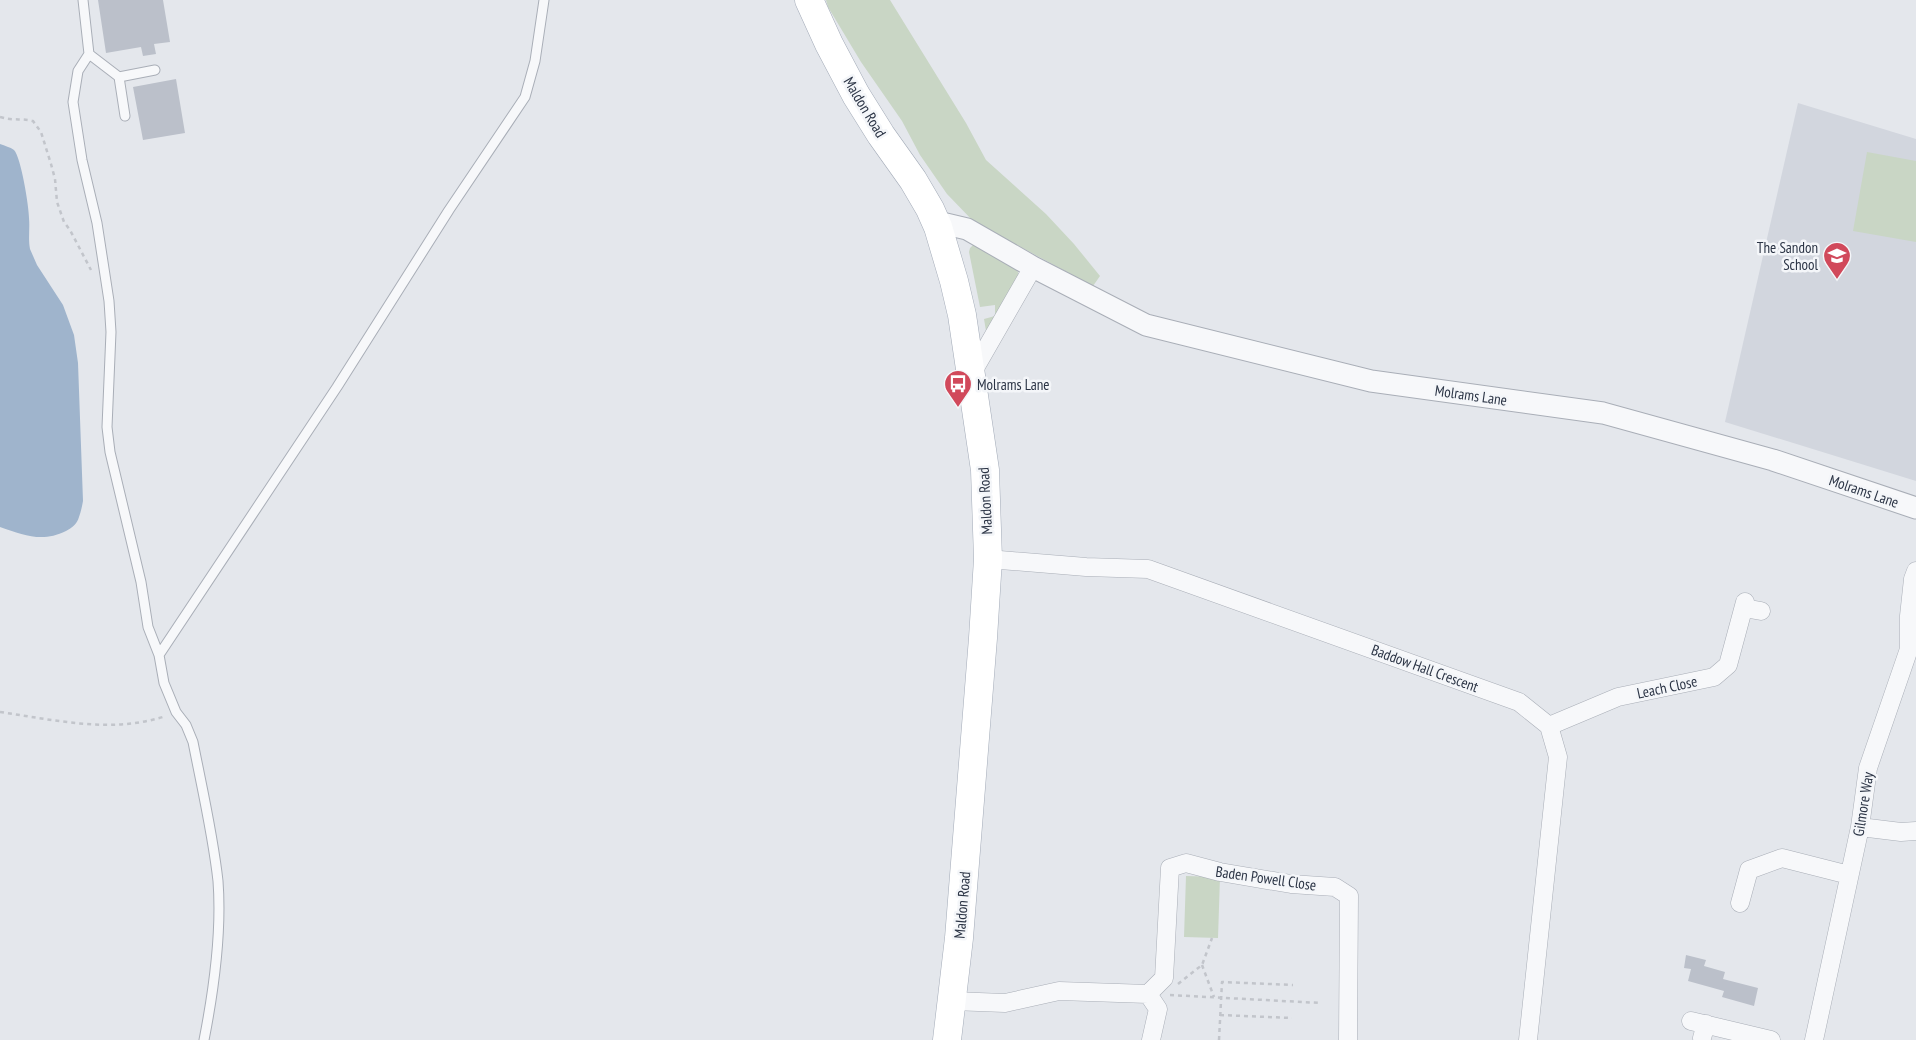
<svg xmlns="http://www.w3.org/2000/svg" width="1916" height="1040" font-family="'PT Sans Narrow',sans-serif">
  <style>
    .built { fill: #d2d6de }
    .green { fill: #c9d6c5 }
    .water { fill: #9fb4cc }
    .building { fill: #bbc0ca }
    .lines { fill: none; stroke-linecap: round; stroke-linejoin: round }
    .service-casing { stroke: #a9aeb7; stroke-width: 11 }
    .minor-casing { stroke: #a9aeb7; stroke-width: 19 }
    .tertiary-casing { stroke: #a9aeb7; stroke-width: 23 }
    .primary-casing { stroke: #a3abb8; stroke-width: 29 }
    .path { stroke: #c2c5cb; stroke-width: 2.5; stroke-dasharray: 4 4; stroke-linecap: butt }
    .service { stroke: #f7f8fa; stroke-width: 9 }
    .minor { stroke: #f7f8fa; stroke-width: 18 }
    .tertiary { stroke: #f7f8fa; stroke-width: 21 }
    .primary { stroke: #fff; stroke-width: 28 }
    .labels { text-anchor: middle; dominant-baseline: central; stroke-width: 5; stroke-linejoin: round; paint-order: stroke }
    .street-label { font-size: 15px; fill: #2b3445; stroke: #f4f6f9 }
    .poi-label { font-size: 15px; fill: #2b3445; stroke: #f4f6f9; text-anchor: end }
  </style>
  <rect width="100%" height="100%" fill="#e4e7ec"/>
  <!-- built -->
  <path class="built" d="M 1798,103 L 1916,139 L 1916,481 L 1725,422 Z"/>
  <!-- green -->
  <path class="green" d="M 826,0 L 890,0 L 966,123 L 986,160 L 1046,214 L 1074,244 L 1100,276 L 1093,286 L 974,222 L 947,194 L 920,155 L 902,121 L 861,62 L 828,7 Z
    M 1867,152 L 1916,161 L 1916,242 L 1853,231 Z
    M 975,243 L 982,244 L 1016,267 C 1019,273 1019,276 1016,282 L 989,330 L 986,331 L 984,319 L 995,316 L 995,305 L 980,307 L 969,252 L 970,248 Z
    M 1186,876 L 1220,877 L 1218,938 L 1184,937 Z"/>
  <!-- water -->
  <path class="water" d="M 0,144 C 5,146 10,147 14,150 C 21,157 29,207 29,218 C 30,229 28,238 30,249 L 37,265 L 63,305 L 74,335 L 78,363 L 83,501 C 82,506 81,512 79,517 C 77,524 72,528 66,531 C 42,543 24,535 0,527 Z"/>
  <!-- building -->
  <path class="building" d="M 98,0 L 163,0 L 170,42 L 154,44 L 156,54 L 143,56 L 141,47 L 106,53 Z
    M 176,79 L 185,133 L 143,140 L 133,87 Z
    M 1686,955 L 1706,960 L 1704,966 L 1725,972 L 1723,979 L 1758,988 L 1754,1006 L 1722,997 L 1724,991 L 1688,981 L 1691,969 L 1684,968 Z"/>
  <g class="lines">
    <defs>
      <path id="service" d="M 83,0 L 89,54 L 78,71 L 73,102 L 82,160 L 97,223 L 109,301 L 111,332 L 107,427 L 110,452 L 141,582 L 148,627 L 159,655 L 164,683 L 176,712 L 186,725 L 193,742 C 202,788 213,835 218,881 C 222,934 214,989 204,1040
        M 89,54 L 119,77 L 155,70
        M 119,77 L 125,116
        M 159,655 L 337,387 L 449,210 L 525,97 L 535,61 L 544,0"/>
      <path id="minor" d="M 971,375 L 1033,267
        M 988,559 L 1086,567 L 1148,569 L 1519,702 L 1549,726 L 1558,757 L 1528,1040
        M 1744,608 L 1761,611
        M 1549,726 L 1618,697 L 1714,677 L 1728,665 L 1745,602
        M 1860,827 L 1901,832 L 1916,831
        M 1740,903 L 1749,870 L 1782,858 L 1849,875
        M 1148,994 L 1158,1009 L 1151,1040
        M 952,1001 L 1005,1003 L 1059,991 L 1148,994 L 1164,978 L 1170,868 L 1186,863 L 1220,872 L 1291,884 L 1335,887 L 1349,896 L 1348,1040
        M 1691,1021 L 1771,1040
        M 1702,1038 L 1706,1024
        M 1814,1040 L 1860,827 L 1868,768 L 1909,649 L 1909,616 L 1913,579 L 1916,571"/>
      <path id="tertiary" d="M 938,227 L 946,224 L 967,229 L 1033,267 L 1146,325 L 1371,381 L 1603,413 L 1773,460 L 1916,508"/>
      <path id="primary" d="M 809,0 L 829,44 L 856,95 L 881,135 L 913,180 L 930,209 L 938,227 L 954,281 L 962,315 L 985,470 L 988,559 L 983,638 L 959,938 L 947,1040"/>
    </defs>
    <!-- service casing -->
    <use href="#service" class="service-casing"/>
    <!-- minor casing -->
    <use href="#minor" class="minor-casing"/>
    <!-- tertiary casing -->
    <use href="#tertiary" class="tertiary-casing"/>
    <!-- primary casing -->
    <use href="#primary" class="primary-casing"/>
    <!-- path -->
    <path class="path" d="M 0,117 C 13,121 21,118 33,121 L 41,132 L 51,164 L 55,179 L 57,202 L 64,222 L 70,230 L 91,270
      M 0,712 C 56,720 111,734 166,716
      M 1202,965 L 1214,997
      M 1178,984 L 1202,965 L 1212,938
      M 1170,995 L 1321,1003
      M 1220,1015 L 1292,1018
      M 1219,1040 L 1222,982 L 1293,985"/>
    <!-- service -->
    <use href="#service" class="service"/>
    <!-- minor -->
    <use href="#minor" class="minor"/>
    <!-- tertiary -->
    <use href="#tertiary" class="tertiary"/>
    <!-- primary -->
    <use href="#primary" class="primary"/>
  </g>
  <!-- icons -->
  <defs>
    <symbol id="school-pin" viewBox="-11 -11 22 30"><path d="M0 17L-7.5 6A9.5 9.5 0 1 1 7.5 6Z" fill="#d1495b" stroke="#f4f6f9"/><path d="M0-5L7-2L0 1L-7-2ZM-4 1L0 2.5L4 1V4Q0 6-4 4Z" fill="#fff"/></symbol>
    <symbol id="bus-pin" viewBox="-11 -11 22 30"><path d="M0 17L-7.5 6A9.5 9.5 0 1 1 7.5 6Z" fill="#d1495b" stroke="#f4f6f9"/><path d="M-5-6H5V4H4V6H2V4H-2V6H-4V4H-5ZM-3.5-4V0h7V-4ZM-3.5 1.2v1.5H-2V1.2ZM2 1.2v1.5H3.5V1.2Z" fill="#fff"/></symbol>
  </defs>
  <g fill-rule="evenodd">
    <use href="#school-pin" x="1821" y="240" width="32" height="43"/>
    <use href="#bus-pin" x="942" y="368" width="32" height="43"/>
  </g>
  <g class="labels">
    <!-- street labels -->
    <g class="street-label">
      <text transform="translate(865 107) rotate(59)">Maldon Road</text>
      <text transform="translate(1471 395) rotate(8)">Molrams Lane</text>
      <text transform="translate(1864 491) rotate(19)">Molrams Lane</text>
      <text transform="translate(985 501) rotate(-93)">Maldon Road</text>
      <text transform="translate(1425 668) rotate(20)">Baddow Hall Crescent</text>
      <text transform="translate(1667 687) rotate(-12)">Leach Close</text>
      <text transform="translate(1863 804) rotate(-81)">Gilmore Way</text>
      <text transform="translate(1266 878) rotate(8)">Baden Powell Close</text>
      <text transform="translate(962 905) rotate(-85)">Maldon Road</text>
    </g>
    <!-- poi labels -->
    <g class="poi-label">
      <text x="1818" y="247">The Sandon<tspan x="1818" dy="17">School</tspan></text>
      <text x="977" y="384" text-anchor="start">Molrams Lane</text>
    </g>
  </g>
</svg>
